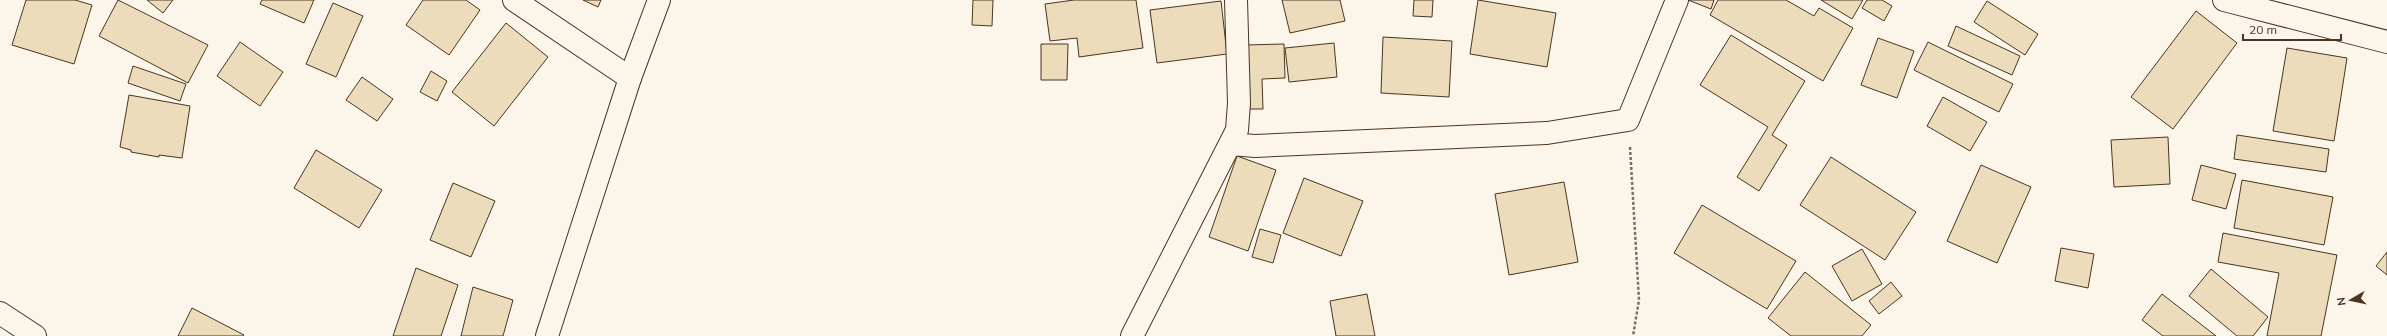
<svg xmlns="http://www.w3.org/2000/svg" width="2387" height="336" font-family="Mulish,sans-serif">
  <style>
    .building { fill: #ecdcbc; stroke: #4a3520 }
    .lines { fill: none; stroke-linecap: round; stroke-linejoin: round }
    .street-casing { stroke: #4a3520; stroke-width: 24 }
    .secondary-casing { stroke: #4a3520; stroke-width: 24 }
    .path { stroke: #7f6f5c; stroke-width: 2.5; stroke-dasharray: 3 2; stroke-linecap: butt }
    .street { stroke: #fbf6e9; stroke-width: 22 }
    .secondary { stroke: #fbf6e9; stroke-width: 22 }
  </style>
  <rect width="100%" height="100%" fill="#fbf6e9"/>
  <!-- building -->
  <path class="building" d="M 26,0 L 75,0 L 92,5 L 74,64 L 12,45 Z
    M 118,0 L 208,45 L 188,83 L 99,36 Z
    M 147,0 L 173,0 L 163,13 Z
    M 262,0 L 314,0 L 304,23 L 260,4 Z
    M 423,0 L 466,0 L 480,10 L 449,55 L 406,25 Z
    M 583,0 L 601,0 L 598,7 Z
    M 973,0 L 993,0 L 992,26 L 972,25 Z
    M 1074,0 L 1136,0 L 1143,48 L 1079,57 L 1077,38 L 1050,41 L 1045,4 Z
    M 1282,0 L 1340,0 L 1345,21 L 1290,33 Z
    M 1414,0 L 1433,0 L 1432,17 L 1413,16 Z
    M 1478,0 L 1556,13 L 1547,67 L 1470,54 Z
    M 1688,0 L 1714,0 L 1711,9 Z
    M 1718,0 L 1786,0 L 1814,16 L 1819,8 L 1853,28 L 1823,81 L 1710,15 Z
    M 1821,0 L 1863,0 L 1852,19 Z
    M 1867,0 L 1882,0 L 1892,6 L 1884,21 L 1862,8 Z
    M 1221,1 L 1227,54 L 1157,63 L 1150,10 Z
    M 1987,1 L 2038,34 L 2025,55 L 1974,22 Z
    M 333,3 L 363,16 L 336,77 L 306,64 Z
    M 2196,11 L 2237,43 L 2173,129 L 2131,97 Z
    M 506,23 L 548,57 L 494,126 L 452,92 Z
    M 1956,26 L 2020,56 L 2012,75 L 1948,46 Z
    M 1731,35 L 1805,81 L 1772,135 L 1787,145 L 1759,191 L 1737,177 L 1768,127 L 1700,85 Z
    M 1383,37 L 1452,41 L 1449,97 L 1381,93 Z
    M 1878,38 L 1914,51 L 1897,98 L 1861,85 Z
    M 240,42 L 283,72 L 260,106 L 217,76 Z
    M 1928,42 L 2013,84 L 1999,112 L 1914,70 Z
    M 1334,43 L 1337,77 L 1289,82 L 1285,48 Z
    M 1041,44 L 1068,44 L 1067,80 L 1041,80 Z
    M 1284,44 L 1285,78 L 1262,79 L 1263,109 L 1247,109 L 1245,45 Z
    M 2287,48 L 2347,58 L 2334,141 L 2273,131 Z
    M 133,66 L 186,84 L 180,101 L 128,83 Z
    M 431,71 L 447,81 L 437,101 L 420,92 Z
    M 362,77 L 393,99 L 377,121 L 346,100 Z
    M 129,95 L 190,106 L 182,158 L 159,155 L 159,157 L 131,152 L 131,150 L 120,147 Z
    M 1943,97 L 1987,122 L 1970,151 L 1927,126 Z
    M 2237,135 L 2329,149 L 2326,172 L 2234,159 Z
    M 2168,137 L 2170,184 L 2114,187 L 2111,140 Z
    M 316,150 L 382,190 L 359,228 L 294,188 Z
    M 1237,156 L 1276,170 L 1248,251 L 1209,237 Z
    M 1831,157 L 1916,212 L 1885,260 L 1800,205 Z
    M 1981,165 L 2031,187 L 1997,263 L 1947,241 Z
    M 2201,165 L 2236,174 L 2226,209 L 2192,200 Z
    M 1304,178 L 1363,201 L 1341,256 L 1283,233 Z
    M 2242,180 L 2333,197 L 2324,245 L 2234,228 Z
    M 1564,182 L 1578,262 L 1509,275 L 1495,194 Z
    M 453,183 L 495,201 L 471,257 L 430,240 Z
    M 1702,205 L 1796,261 L 1767,309 L 1674,253 Z
    M 1260,229 L 1281,235 L 1273,263 L 1252,257 Z
    M 2223,233 L 2337,255 L 2321,336 L 2267,336 L 2279,273 L 2218,262 Z
    M 2061,248 L 2094,254 L 2088,288 L 2055,281 Z
    M 1862,249 L 1882,284 L 1852,301 L 1832,266 Z
    M 2387,252 L 2387,275 L 2376,266 Z
    M 416,268 L 458,285 L 441,336 L 393,336 Z
    M 2211,269 L 2268,317 L 2253,336 L 2237,336 L 2189,296 Z
    M 1805,272 L 1871,325 L 1862,336 L 1791,336 L 1768,318 Z
    M 1891,282 L 1902,296 L 1879,314 L 1869,301 Z
    M 473,287 L 513,300 L 503,336 L 461,336 Z
    M 1367,294 L 1375,336 L 1336,336 L 1330,301 Z
    M 2162,294 L 2216,336 L 2163,336 L 2142,320 Z
    M 192,308 L 244,335 L 243,336 L 178,336 Z"/>
  <g class="lines">
    <defs>
      <path id="street" d="M 514,0 L 630,78
        M 2224,0 L 2387,42
        M 1231,144 L 1255,146 L 1547,133 L 1628,120 L 1677,0
        M 0,313 L 35,336
        M 1132,336 L 1237,130 L 1239,103 L 1236,0"/>
      <path id="secondary" d="M 547,336 L 630,78 L 659,0"/>
    </defs>
    <!-- street casing -->
    <use href="#street" class="street-casing"/>
    <!-- secondary casing -->
    <use href="#secondary" class="secondary-casing"/>
    <!-- path -->
    <path class="path" d="M 1630,147 L 1639,300 L 1633,336"/>
    <!-- street -->
    <use href="#street" class="street"/>
    <!-- secondary -->
    <use href="#secondary" class="secondary"/>
  </g>
  <!-- north arrow -->
  <g transform="translate(2351 300) rotate(261)" stroke="#fbf6e9" stroke-width="3" paint-order="stroke">
  <path d="M0-3L7 15L0 10L-7 15Z" fill="#4a3520"/>
  <text y="-6" font-size="11" font-weight="bold" text-anchor="middle" fill="#4a3520">N</text>
  </g>
  <!-- scale -->
  <path d="M2243 34v6h98v-6" fill="none" stroke="#4a3520" stroke-width="2"/>
  <text x="2249" y="34" font-size="12" fill="#4a3520" stroke="#fbf6e9" stroke-width="3" paint-order="stroke">20 m</text>
</svg>
